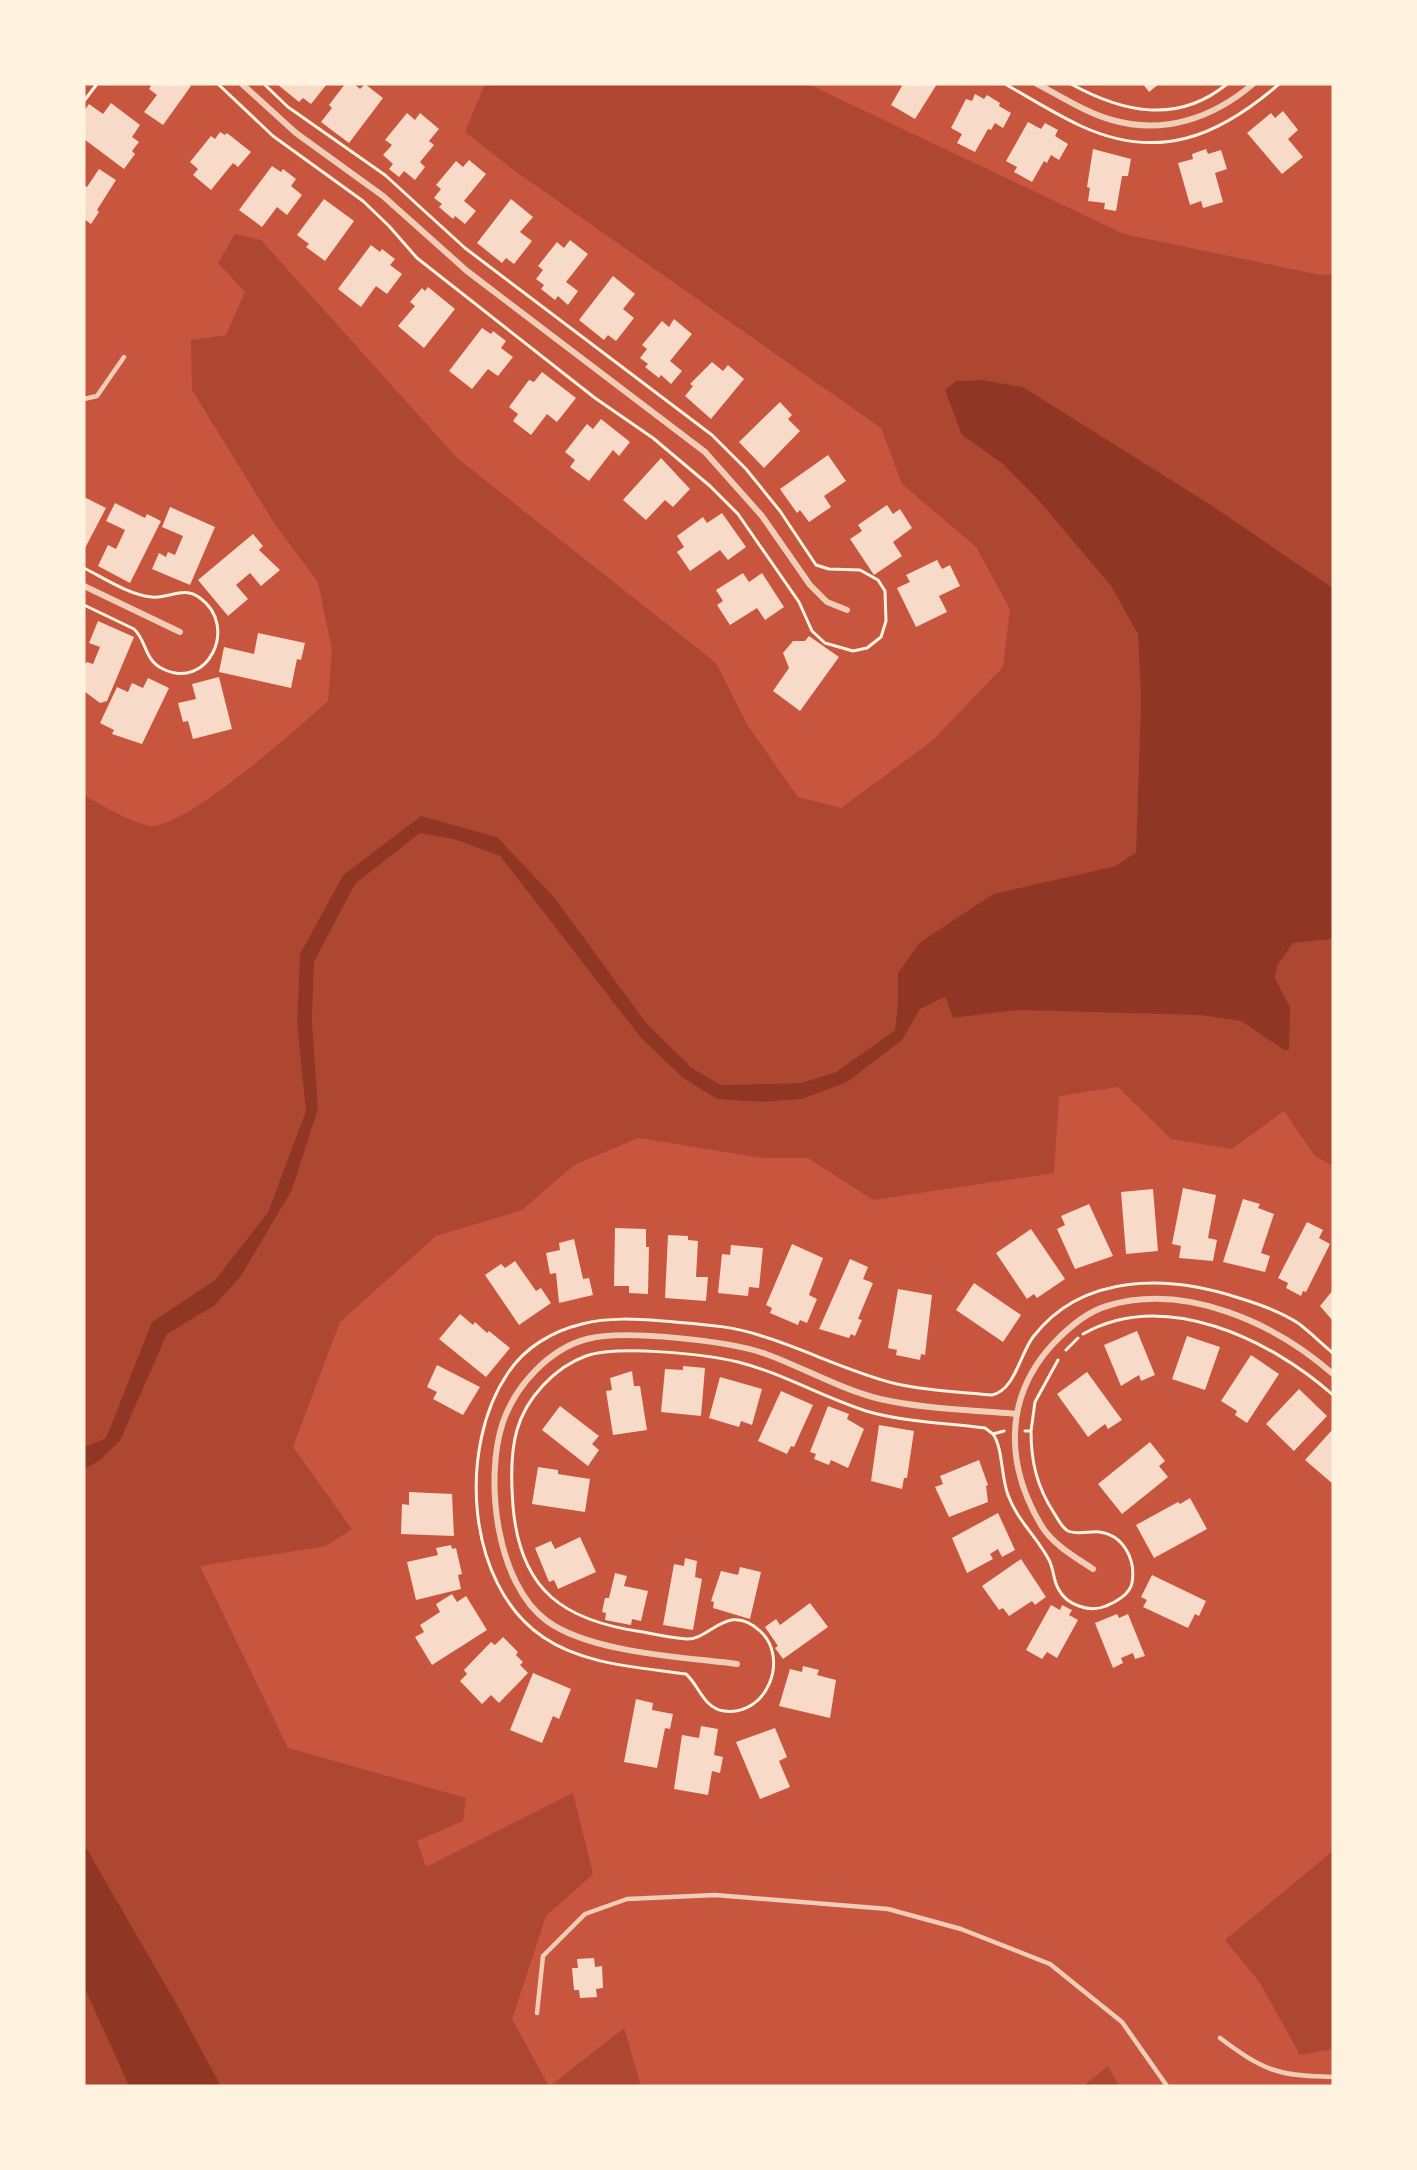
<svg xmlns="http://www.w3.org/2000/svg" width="1417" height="2170" font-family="'Public Sans',sans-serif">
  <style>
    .green { fill: #ae4732 }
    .water { fill: #8f3625 }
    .building { fill: #f7dbc8 }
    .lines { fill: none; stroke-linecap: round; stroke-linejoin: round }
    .path { stroke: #fff3e0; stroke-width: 3 }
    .service { stroke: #f1ccb7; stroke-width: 4.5 }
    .minor { stroke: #f1ccb7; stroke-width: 6 }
  </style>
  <rect width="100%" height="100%" fill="#c8553d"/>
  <!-- green -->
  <path class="green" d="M 485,84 L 808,84 L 1124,234 L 1320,275 L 1333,274 L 1333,588 L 1211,505 L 1023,387 L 982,380 L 956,381 L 962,435 L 1003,464 L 1040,502 L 1111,586 L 1138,636 L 1141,700 L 1136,852 L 1116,866 L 993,894 L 919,943 L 898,973 L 898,1003 L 895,1030 L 836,1072 L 801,1083 L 721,1085 L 692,1068 L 647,1024 L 554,897 L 497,837 L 421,816 L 343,875 L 300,954 L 297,1024 L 306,1111 L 268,1212 L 215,1280 L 152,1322 L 106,1438 L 84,1447 L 84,795 C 97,803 138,826 152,826 C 189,825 297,729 328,701 L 332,650 L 318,582 L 274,523 L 192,390 L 191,340 L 226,335 L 245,292 L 218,263 L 235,234 L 261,240 L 457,458 L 716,663 L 748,726 L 798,797 L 841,808 L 932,741 L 1003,667 L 1010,609 L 976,547 L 902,484 L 881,428 L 515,171 L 465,132 Z
    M 420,833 L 453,839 L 500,856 L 641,1038 L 683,1078 L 717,1099 L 763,1102 L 802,1099 L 902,1040 L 920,1009 L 945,997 L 953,1018 L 1019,1010 L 1200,1014 L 1241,1021 L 1284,1050 L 1290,1007 L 1275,978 L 1278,964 L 1293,943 L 1333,939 L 1333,1166 L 1315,1156 L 1284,1111 L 1232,1149 L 1171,1139 L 1118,1087 L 1059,1096 L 1054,1173 L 873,1200 L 808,1158 L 763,1158 L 638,1138 L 574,1165 L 522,1210 L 436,1236 L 340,1322 L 293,1447 L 352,1529 L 326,1546 L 200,1566 L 288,1748 L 466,1798 L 463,1821 L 417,1841 L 426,1867 L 573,1793 L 593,1874 L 546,1916 L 512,2019 L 549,2086 L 221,2086 L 176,2003 L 84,1844 L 84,1469 L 99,1461 L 120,1441 L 167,1334 L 214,1306 L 241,1276 L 292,1190 L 318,1109 L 312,1020 L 314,962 L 355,884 Z
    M 1333,1851 L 1333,2049 L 1300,2055 L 1260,1983 L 1225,1940 Z
    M 84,1987 L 129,2086 L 84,2086 Z
    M 624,2028 L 641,2086 L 550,2086 Z
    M 1108,2066 L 1119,2086 L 1083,2086 Z"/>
  <!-- water -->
  <path class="water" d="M 983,380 L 1023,387 L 1211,505 L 1333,588 L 1333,939 L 1293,943 L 1278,964 L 1275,978 L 1290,1007 L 1289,1050 L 1284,1050 L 1241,1021 L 1200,1015 L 1019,1010 L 953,1018 L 945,997 L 920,1009 L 902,1040 L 847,1082 L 802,1099 L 763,1102 L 717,1099 L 683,1078 L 641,1038 L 500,856 L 453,839 L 420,833 L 355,884 L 314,962 L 312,1020 L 318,1109 L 292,1190 L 241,1276 L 214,1306 L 167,1334 L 120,1441 L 99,1461 L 84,1469 L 84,1447 L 106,1438 L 152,1322 L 215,1280 L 268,1212 L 306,1111 L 297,1024 L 300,954 L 343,875 L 421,816 L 497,837 L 554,897 L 647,1024 L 692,1068 L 721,1085 L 801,1083 L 836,1072 L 895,1030 L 898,1003 L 898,973 L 919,943 L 993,894 L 1116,866 L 1136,852 L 1141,700 L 1138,635 L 1111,586 L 1040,502 L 1003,464 L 962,435 L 945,390 L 956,381 Z
    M 84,1844 L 176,2003 L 221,2086 L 129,2086 L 84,1987 Z"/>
  <!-- building -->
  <path class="building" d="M 149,84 L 188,84 L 191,86 L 163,125 L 144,112 L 157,95 L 149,89 L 151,86 Z
    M 277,84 L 327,84 L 311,104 L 303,98 L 299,102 Z
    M 345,84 L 354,84 L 360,89 L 365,84 L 383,98 L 349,143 L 321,122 L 332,108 L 329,105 Z
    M 903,84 L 937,84 L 915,119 L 891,105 Z
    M 1143,84 L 1159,84 L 1149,92 Z
    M 975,94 L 984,99 L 987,95 L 1000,103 L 999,106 L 1011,113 L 1003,128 L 995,123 L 991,130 L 988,129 L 975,152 L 957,143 L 962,134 L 951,128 L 966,99 L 972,101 Z
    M 111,103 L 140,125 L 132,137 L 139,142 L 132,151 L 135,154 L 124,169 L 84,139 L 84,111 L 89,104 L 103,114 Z
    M 1283,111 L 1298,130 L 1288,139 L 1303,157 L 1282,174 L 1247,133 L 1271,113 L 1275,118 Z
    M 407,113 L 415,120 L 420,113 L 439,129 L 429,141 L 434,145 L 420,162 L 425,167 L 415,180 L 404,171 L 399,177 L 389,169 L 393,164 L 383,155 L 392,145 L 385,140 Z
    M 1028,122 L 1041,129 L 1045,123 L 1058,130 L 1055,136 L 1068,144 L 1059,160 L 1051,155 L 1047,163 L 1044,161 L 1032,182 L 1014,172 L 1017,167 L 1006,161 Z
    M 220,132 L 225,135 L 227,133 L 251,152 L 238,167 L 233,163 L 211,190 L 193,175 L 198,169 L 190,162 L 211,136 L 215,139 Z
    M 1093,149 L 1131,159 L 1128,176 L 1122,176 L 1116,211 L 1104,209 L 1105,203 L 1088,201 L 1090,188 L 1087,187 Z
    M 1206,149 L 1208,154 L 1221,150 L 1227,169 L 1215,173 L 1223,202 L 1203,208 L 1201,201 L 1190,205 L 1178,163 L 1193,159 L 1192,154 Z
    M 469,160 L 486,174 L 464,201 L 476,211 L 465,224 L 455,216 L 453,219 L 439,207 L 442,204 L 434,198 L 441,189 L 436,185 L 456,161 L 463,167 Z
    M 272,166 L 281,172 L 283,169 L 296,179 L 291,186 L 302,195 L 287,215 L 277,207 L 262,227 L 239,210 Z
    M 99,169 L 116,180 L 97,210 L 99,212 L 91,224 L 84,219 L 84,185 L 87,187 Z
    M 324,199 L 354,221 L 325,261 L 306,247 L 309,244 L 297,235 Z
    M 511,199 L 533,217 L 520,232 L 532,241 L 514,264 L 506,258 L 502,263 L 477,243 Z
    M 570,240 L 588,254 L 566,282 L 578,291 L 568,305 L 558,296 L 555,300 L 541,289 L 544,285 L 536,279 L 543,270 L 538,266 L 557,242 L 564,248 Z
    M 371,245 L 380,252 L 382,249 L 395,259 L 390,265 L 402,274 L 387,294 L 376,286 L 361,307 L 338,289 Z
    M 613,276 L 635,294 L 623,309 L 634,318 L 616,341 L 608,335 L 604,340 L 579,320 Z
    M 428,287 L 455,309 L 424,348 L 398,326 L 415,306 L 410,302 L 422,288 L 425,291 Z
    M 674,319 L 692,334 L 670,361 L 682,371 L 671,384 L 661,375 L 659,378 L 645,367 L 648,364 L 640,358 L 647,349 L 642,345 L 662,321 L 669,327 Z
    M 482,328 L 491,334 L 493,331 L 506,341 L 501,348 L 513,357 L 498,376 L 488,369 L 472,389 L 449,371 Z
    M 712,362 L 723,371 L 728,365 L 744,379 L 711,419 L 685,396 L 693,386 L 690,384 Z
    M 542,372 L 576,398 L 557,422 L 547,414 L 531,435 L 513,421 L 518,414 L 509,407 L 529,380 L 534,382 Z
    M 780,402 L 792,415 L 788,419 L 800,431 L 764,468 L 739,442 Z
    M 601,419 L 630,442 L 619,456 L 613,450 L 589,481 L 570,467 L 575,460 L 565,452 L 587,424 L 593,429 Z
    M 828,455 L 846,481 L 824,496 L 831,507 L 809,522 L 800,510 L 797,513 L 780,489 Z
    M 661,458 L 690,489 L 673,507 L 665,500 L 646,520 L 623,500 Z
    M 84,497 L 106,508 L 84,550 Z
    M 115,503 L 145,518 L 147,514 L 161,521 L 130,583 L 98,566 L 108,545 L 116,549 L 125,530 L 106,521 Z
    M 887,505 L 893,514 L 900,509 L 912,528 L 893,542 L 902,556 L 874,575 L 850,539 L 862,531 L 858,525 Z
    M 170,507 L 215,527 L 190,585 L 152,569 L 159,553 L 166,557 L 168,552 L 175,555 L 183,536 L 162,527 Z
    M 722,513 L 746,547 L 728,560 L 720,550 L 690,571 L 677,552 L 684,547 L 677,536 L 703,517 L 707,523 Z
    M 253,534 L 263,546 L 259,550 L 280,570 L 261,586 L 250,573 L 236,585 L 248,599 L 228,616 L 198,580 Z
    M 937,560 L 942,569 L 950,565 L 960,586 L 939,596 L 947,612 L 916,627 L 897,588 L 910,582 L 906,575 Z
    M 743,573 L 749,582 L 762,573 L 784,607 L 765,620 L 757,608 L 730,625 L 717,605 L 723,601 L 716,590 Z
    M 98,621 L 134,637 L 107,701 L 100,703 L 84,691 L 84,665 L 87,662 L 93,664 L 100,647 L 89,643 Z
    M 258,633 L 305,643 L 301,660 L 297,659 L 291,688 L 219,672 L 224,647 L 254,654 Z
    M 809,636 L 839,657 L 800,711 L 773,691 L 789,668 L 783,653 L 793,641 L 805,641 Z
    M 219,677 L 232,729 L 193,739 L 188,721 L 183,722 L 178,703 L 196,699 L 192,684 Z
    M 148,678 L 169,688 L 142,744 L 112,734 L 114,730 L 100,723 L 117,687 L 128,692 L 132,683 L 143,688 Z
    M 1183,1188 L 1216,1195 L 1208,1238 L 1217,1240 L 1213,1261 L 1179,1258 L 1181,1246 L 1172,1244 Z
    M 1153,1189 L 1158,1251 L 1126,1254 L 1121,1192 Z
    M 1243,1199 L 1260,1204 L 1258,1208 L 1274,1214 L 1261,1253 L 1270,1256 L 1265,1272 L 1223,1262 Z
    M 1089,1204 L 1113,1256 L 1075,1269 L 1057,1229 L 1065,1225 L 1061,1216 Z
    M 1307,1222 L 1323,1230 L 1319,1238 L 1330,1244 L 1306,1292 L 1303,1291 L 1301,1296 L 1286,1288 L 1288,1283 L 1278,1278 Z
    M 615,1228 L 646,1229 L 646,1247 L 649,1247 L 648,1294 L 629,1293 L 629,1286 L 614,1286 Z
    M 1031,1229 L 1065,1279 L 1037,1298 L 1034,1294 L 1027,1299 L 996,1253 Z
    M 668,1235 L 688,1236 L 688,1240 L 698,1241 L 696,1277 L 708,1277 L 706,1301 L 665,1298 Z
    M 574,1239 L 583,1279 L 589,1278 L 593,1295 L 559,1303 L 556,1273 L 550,1274 L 546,1253 L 560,1250 L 559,1243 Z
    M 792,1244 L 823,1258 L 809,1295 L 817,1299 L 807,1323 L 800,1320 L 798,1325 L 770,1313 L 772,1308 L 766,1305 Z
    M 731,1245 L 763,1248 L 759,1288 L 749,1287 L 748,1296 L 718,1293 L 722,1254 L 730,1255 Z
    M 850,1259 L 868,1267 L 863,1279 L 873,1283 L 858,1319 L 862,1320 L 855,1336 L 851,1334 L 849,1338 L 819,1329 Z
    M 515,1261 L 536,1291 L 541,1288 L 551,1303 L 519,1325 L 485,1275 L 501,1264 L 505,1268 Z
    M 974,1283 L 1021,1315 L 1003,1342 L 956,1310 Z
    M 898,1289 L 932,1295 L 925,1355 L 921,1354 L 920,1360 L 896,1355 L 897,1350 L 888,1348 Z
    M 1333,1290 L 1333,1321 L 1320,1306 Z
    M 460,1314 L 473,1325 L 475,1322 L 487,1333 L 489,1331 L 510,1348 L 486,1377 L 439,1339 Z
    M 1137,1331 L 1155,1375 L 1141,1381 L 1139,1375 L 1121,1386 L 1104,1345 Z
    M 1187,1336 L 1220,1347 L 1205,1390 L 1172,1379 Z
    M 1251,1355 L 1279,1374 L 1247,1423 L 1235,1415 L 1237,1411 L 1221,1401 Z
    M 437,1365 L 480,1387 L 463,1415 L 433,1399 L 437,1392 L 427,1387 Z
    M 683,1366 L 705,1368 L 701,1416 L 661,1412 L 665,1369 L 683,1370 Z
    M 632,1371 L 634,1386 L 640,1386 L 647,1430 L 613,1435 L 606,1391 L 612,1390 L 610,1378 Z
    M 1087,1372 L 1122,1420 L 1108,1429 L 1105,1424 L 1088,1437 L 1057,1394 Z
    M 720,1377 L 762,1389 L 752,1425 L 741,1421 L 739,1427 L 709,1418 Z
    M 1299,1389 L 1327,1416 L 1294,1451 L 1266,1424 Z
    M 781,1391 L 813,1405 L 794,1447 L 791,1446 L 787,1454 L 758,1441 Z
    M 560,1406 L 599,1436 L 592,1444 L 599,1450 L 588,1466 L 542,1430 Z
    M 828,1406 L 849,1414 L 847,1419 L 864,1429 L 848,1468 L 831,1460 L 829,1465 L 814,1459 L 816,1454 L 810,1452 Z
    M 879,1425 L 914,1431 L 907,1478 L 904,1478 L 902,1489 L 871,1481 Z
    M 1333,1429 L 1333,1484 L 1305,1460 Z
    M 1150,1442 L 1165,1461 L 1159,1466 L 1168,1477 L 1122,1514 L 1098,1484 Z
    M 979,1460 L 988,1485 L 986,1486 L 988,1502 L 949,1517 L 935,1487 L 943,1484 L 940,1476 Z
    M 538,1467 L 558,1470 L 558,1474 L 590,1479 L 585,1512 L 532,1504 Z
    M 409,1492 L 452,1494 L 454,1536 L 401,1534 L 402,1504 L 409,1505 Z
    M 1190,1498 L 1207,1529 L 1154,1558 L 1136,1525 L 1178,1502 L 1180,1504 Z
    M 998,1513 L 1015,1550 L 1002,1557 L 998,1549 L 990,1554 L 993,1559 L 967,1573 L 952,1538 Z
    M 580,1537 L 596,1572 L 558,1589 L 554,1580 L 549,1582 L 535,1548 L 551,1541 L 555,1549 Z
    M 451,1545 L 452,1549 L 456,1548 L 462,1574 L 458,1575 L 461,1589 L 416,1600 L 407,1562 L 438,1555 L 436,1548 Z
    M 685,1558 L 697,1561 L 695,1577 L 702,1579 L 693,1630 L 663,1625 L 674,1564 L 684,1566 Z
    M 1021,1559 L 1046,1597 L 1035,1605 L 1032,1601 L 1009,1616 L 1003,1608 L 999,1610 L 982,1586 Z
    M 740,1567 L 761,1572 L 750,1619 L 713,1608 L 714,1602 L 711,1601 L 721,1571 L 738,1575 Z
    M 615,1573 L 627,1576 L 624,1586 L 648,1591 L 641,1621 L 632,1619 L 631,1625 L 605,1620 L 606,1613 L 602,1612 L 605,1598 L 609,1598 Z
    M 1152,1575 L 1206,1601 L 1199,1616 L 1195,1614 L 1188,1628 L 1143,1607 L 1147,1600 L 1141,1597 Z
    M 452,1594 L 457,1602 L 466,1596 L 487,1630 L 432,1665 L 415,1637 L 424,1632 L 420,1625 L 440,1612 L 436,1604 Z
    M 810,1603 L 828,1627 L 783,1659 L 775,1648 L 778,1646 L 765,1627 L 776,1619 L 780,1625 Z
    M 1051,1605 L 1060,1610 L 1062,1605 L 1072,1610 L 1069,1615 L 1078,1620 L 1057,1658 L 1047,1652 L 1042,1659 L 1026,1650 Z
    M 1117,1614 L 1119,1618 L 1128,1614 L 1145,1656 L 1135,1659 L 1133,1653 L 1121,1658 L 1123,1663 L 1113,1668 L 1095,1623 Z
    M 503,1637 L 518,1652 L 516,1655 L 523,1662 L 520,1665 L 528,1673 L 499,1703 L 491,1695 L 482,1704 L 460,1681 L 467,1674 L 464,1670 L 491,1642 L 495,1645 Z
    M 803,1666 L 819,1670 L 817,1675 L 836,1680 L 830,1718 L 779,1706 L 790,1669 L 802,1672 Z
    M 533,1673 L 571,1689 L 559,1719 L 553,1716 L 542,1743 L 510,1730 Z
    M 636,1699 L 653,1703 L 652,1710 L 673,1714 L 670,1729 L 665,1728 L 657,1768 L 624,1762 Z
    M 701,1726 L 718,1729 L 714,1755 L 723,1757 L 720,1773 L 712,1771 L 708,1795 L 674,1789 L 682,1735 L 699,1738 Z
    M 775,1728 L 787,1757 L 779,1761 L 790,1787 L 760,1799 L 736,1742 Z
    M 594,1958 L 595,1967 L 602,1966 L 603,1988 L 596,1989 L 597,1997 L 580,1998 L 579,1990 L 574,1990 L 572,1968 L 578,1968 L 577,1959 Z"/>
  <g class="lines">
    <!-- path -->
    <path class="path" d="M 218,84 L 273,136 L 363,201 L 389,226 L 417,258 L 595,398 L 653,438 L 710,486 L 738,514 L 799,602 L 812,631 L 825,643 L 853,651 L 867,648 L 881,637 L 886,621 L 885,591 L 878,580 L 860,570 L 829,569 L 816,565 L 780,511 L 746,469 L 712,435 L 465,248 L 385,175 L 288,107 L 264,84
      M 1005,84 C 1030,98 1055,114 1081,126 C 1159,162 1219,136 1279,84
      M 1071,84 C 1122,112 1177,125 1227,84
      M 84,101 L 97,84
      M 84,568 C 104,578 129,595 152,597 C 169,599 184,585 200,598 C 239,626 208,691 163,669 C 144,660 147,641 134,629 L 84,605
      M 1083,1334 C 1164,1288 1270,1339 1333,1395
      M 1066,1350 L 1078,1338
      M 1004,1431 L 993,1434 L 985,1428 C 946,1423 903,1422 866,1411 C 822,1397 782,1373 738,1362 C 704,1354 618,1345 586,1356 C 555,1367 526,1398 517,1430 C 510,1454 511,1481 513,1506 C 520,1591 564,1621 643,1632 C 658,1635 672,1638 687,1639 C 710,1640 728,1601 760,1631 C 790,1658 767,1717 724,1711 C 703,1708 699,1685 686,1674 C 638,1667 584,1665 543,1637 C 465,1584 458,1446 508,1373 C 525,1347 553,1331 582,1324 C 609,1317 636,1319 663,1321 C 696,1324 730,1325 762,1336 C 807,1350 851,1373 897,1384 C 928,1391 961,1392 992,1395 C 1015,1390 1020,1354 1033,1337 C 1083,1272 1169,1275 1239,1298 C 1259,1304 1281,1312 1298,1323 C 1310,1332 1322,1344 1333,1353
      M 1025,1431 L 1031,1431 L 1035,1402 L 1058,1360
      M 993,1434 C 1003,1448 1001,1477 1008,1495 C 1017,1520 1037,1537 1049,1560 C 1054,1569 1053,1581 1059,1590 C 1067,1605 1090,1613 1106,1606 C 1116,1602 1130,1594 1132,1583 C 1136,1560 1124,1535 1099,1532 C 1090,1531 1077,1535 1068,1531 C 1061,1527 1058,1519 1054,1513 C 1037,1487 1031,1462 1031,1431"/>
    <!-- service -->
    <path class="service" d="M 84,399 L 97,396 L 124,357
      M 537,2013 L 543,1956 L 585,1914 L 627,1899 L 715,1895 L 888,1909 L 961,1929 L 1050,1964 L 1122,2022 L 1167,2086
      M 1220,2038 C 1264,2071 1278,2076 1333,2077"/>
    <!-- minor -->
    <path class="minor" d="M 242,84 L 296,133 L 383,196 L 467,271 L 705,452 L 762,516 L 810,585 L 827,602 L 847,610
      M 1037,84 C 1061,96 1086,113 1112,120 C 1164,135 1213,118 1253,84
      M 84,586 L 180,632
      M 1093,1569 C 1075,1557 1052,1544 1041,1525 C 1005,1464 1004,1398 1052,1345 C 1067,1329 1086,1312 1107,1306 C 1185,1282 1275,1323 1333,1374
      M 737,1664 C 684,1657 591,1653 547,1621 C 496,1584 484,1478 503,1422 C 516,1385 549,1349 587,1339 C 623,1329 730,1341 766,1354 C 804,1368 840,1389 880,1399 C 924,1409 971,1410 1016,1414"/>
  </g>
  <!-- border -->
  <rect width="1417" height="2170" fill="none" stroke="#fff3e0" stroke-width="171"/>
</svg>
